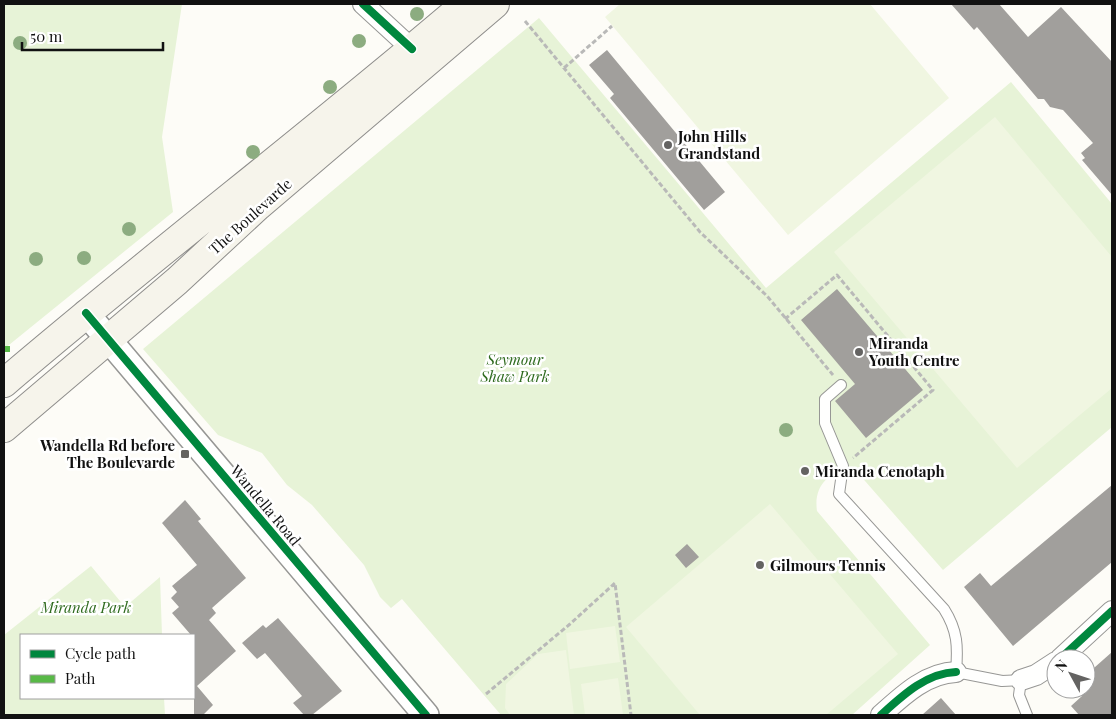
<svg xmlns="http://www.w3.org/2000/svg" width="1116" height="719" font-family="'Playfair Display',serif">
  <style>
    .green { fill: #e7f3d7 }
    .pitch { fill: #f0f6e1 }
    .building { fill: #a19f9c }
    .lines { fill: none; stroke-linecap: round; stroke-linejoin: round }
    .service-casing { stroke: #979795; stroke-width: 12 }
    .minor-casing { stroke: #979795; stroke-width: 22 }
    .tertiary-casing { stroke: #979795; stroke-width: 28 }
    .secondary-casing { stroke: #8e8d8b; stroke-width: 30 }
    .path { stroke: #b9b9b8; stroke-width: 3; stroke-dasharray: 5 2.5; stroke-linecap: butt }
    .service { stroke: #fffffe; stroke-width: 10 }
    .minor { stroke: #fffffe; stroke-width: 20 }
    .tertiary { stroke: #fffffe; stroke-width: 25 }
    .secondary { stroke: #f6f4eb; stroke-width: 28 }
    .quiet { stroke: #58b947; stroke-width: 6; stroke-dasharray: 12 6; stroke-linecap: butt }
    .cycleway-casing { stroke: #fff; stroke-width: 11 }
    .cycleway { stroke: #00873e; stroke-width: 8 }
    .tree { fill: #8cac80 }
    .poi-dot { fill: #646362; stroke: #fff; stroke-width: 2 }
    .labels { text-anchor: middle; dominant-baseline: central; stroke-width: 5; stroke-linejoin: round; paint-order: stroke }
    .poi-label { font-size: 15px; font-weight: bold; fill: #111; stroke: #fff; text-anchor: start }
    .street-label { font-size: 15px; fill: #111; stroke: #fff }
    .park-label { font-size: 15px; font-style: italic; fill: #2f6b1f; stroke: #fff }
  </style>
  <rect width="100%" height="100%" fill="#fdfcf7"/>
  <!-- green -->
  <path class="green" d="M 4,4 L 182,4 L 162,137 L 173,212 L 4,349 Z
    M 539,18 L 766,288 L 1011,82 L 1112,204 L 1112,427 L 943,570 L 858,473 C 832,467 813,484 817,511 L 930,645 L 852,715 L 501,715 L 402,599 L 391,608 L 380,597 L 364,565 L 312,505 L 287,485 L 262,453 L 218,435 L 143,349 Z
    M 91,566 L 125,607 L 160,577 L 162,635 L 21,635 L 21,698 L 164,698 L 165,715 L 4,715 L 4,635 Z"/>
  <!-- pitch -->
  <path class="pitch" d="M 620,4 L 870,4 L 949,98 L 788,235 L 605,17 Z
    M 995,117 L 1112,257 L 1112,388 L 1017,468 L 834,252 Z
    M 770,504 L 898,654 L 826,715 L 700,715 L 626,627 Z
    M 615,626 L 620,662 L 570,669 L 566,633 Z
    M 566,650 L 574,715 L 510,715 L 505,708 L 506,684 L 538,654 Z
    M 618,678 L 623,715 L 585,715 L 581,684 Z"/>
  <!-- building -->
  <path class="building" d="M 951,4 L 999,4 L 1028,37 L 1061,7 L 1112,62 L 1112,195 L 1082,160 L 1085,158 L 1081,153 L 1093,143 L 1063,110 L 1050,107 L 1044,99 L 1038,99 L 977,27 L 974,30 Z
    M 607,50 L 725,192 L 704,210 L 610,98 L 614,94 L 589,65 Z
    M 837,289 L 923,390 L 866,438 L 835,401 L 855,384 L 801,320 Z
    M 1112,485 L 1112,562 L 1013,646 L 964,587 L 980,573 L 991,586 Z
    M 185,500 L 201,519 L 198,521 L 246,578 L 212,608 L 216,613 L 209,620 L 236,651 L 197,686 L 213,705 L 203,715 L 194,715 L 194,635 L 191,635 L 172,613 L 179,607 L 171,598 L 177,592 L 172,586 L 197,565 L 162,523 Z
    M 687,544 L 699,557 L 686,568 L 675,555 Z
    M 278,618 L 342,691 L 312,715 L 304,715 L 293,703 L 302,696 L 265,653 L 257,659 L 242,643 L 263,625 L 266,628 Z
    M 1112,652 L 1112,715 L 1079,715 L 1071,706 L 1082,696 L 1077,689 L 1086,689 L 1086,675 Z
    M 941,698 L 956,715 L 922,715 Z"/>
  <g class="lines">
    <defs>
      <path id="service" d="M 841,385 L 825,399 L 825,423 L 843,466 L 839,494 L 944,609 C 958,631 958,647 956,672 L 1002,681 L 1021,680 L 1019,695 L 1027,715"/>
      <path id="minor" d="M 363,4 L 412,49
        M 1060,659 L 1112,611
        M 1021,680 L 1036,675 L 1056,662
        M 881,715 C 902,696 926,673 956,672"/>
      <path id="tertiary" d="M 86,313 L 426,715"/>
      <path id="secondary" d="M 4,383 C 155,254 314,133 465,4
        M 4,428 L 177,281 L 258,206 L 495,4"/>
    </defs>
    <!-- service casing -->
    <use href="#service" class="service-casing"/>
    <!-- minor casing -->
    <use href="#minor" class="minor-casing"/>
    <!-- tertiary casing -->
    <use href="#tertiary" class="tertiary-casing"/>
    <!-- secondary casing -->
    <use href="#secondary" class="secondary-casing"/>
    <!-- path -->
    <path class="path" d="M 525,21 L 700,232 L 767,296 L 833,375
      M 564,68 L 612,26
      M 785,319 L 837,275 L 933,390 L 853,458
      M 486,694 L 570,624 L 615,583 L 631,715"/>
    <!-- service -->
    <use href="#service" class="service"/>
    <!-- minor -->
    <use href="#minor" class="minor"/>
    <!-- tertiary -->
    <use href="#tertiary" class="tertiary"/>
    <!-- secondary -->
    <use href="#secondary" class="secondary"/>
    <!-- quiet -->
    <path class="quiet" d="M 4,349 L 10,349"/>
    <defs>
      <path id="cycleway" d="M 363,4 L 412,49
        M 86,313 L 426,715
        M 1060,659 L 1112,611
        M 881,715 C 902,696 926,673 956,672"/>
    </defs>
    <!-- cycleway casing -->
    <use href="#cycleway" class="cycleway-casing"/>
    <!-- cycleway -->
    <use href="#cycleway" class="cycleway"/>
  </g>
  <!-- trees -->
  <g class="tree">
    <circle cx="417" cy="14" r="7"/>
    <circle cx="359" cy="41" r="7"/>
    <circle cx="20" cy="43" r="7"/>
    <circle cx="330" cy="87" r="7"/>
    <circle cx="253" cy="152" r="7"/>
    <circle cx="129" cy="229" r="7"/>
    <circle cx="84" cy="258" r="7"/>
    <circle cx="36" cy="259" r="7"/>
    <circle cx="786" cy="430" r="7"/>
  </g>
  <!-- markers -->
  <g class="poi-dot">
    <circle cx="668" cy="145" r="5"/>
    <circle cx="859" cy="352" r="5"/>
    <rect x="180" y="449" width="10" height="10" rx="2.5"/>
    <circle cx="805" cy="471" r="5"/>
    <circle cx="760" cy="565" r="5"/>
  </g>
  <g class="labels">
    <!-- poi labels -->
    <g class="poi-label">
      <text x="678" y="136">John Hills<tspan x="678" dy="17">Grandstand</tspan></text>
      <text x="869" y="343">Miranda<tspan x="869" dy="17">Youth Centre</tspan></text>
      <text x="175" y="445" text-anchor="end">Wandella Rd before<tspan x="175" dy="17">The Boulevarde</tspan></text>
      <text x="815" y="471">Miranda Cenotaph</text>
      <text x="770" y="565">Gilmours Tennis</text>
    </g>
    <!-- street labels -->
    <g class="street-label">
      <text transform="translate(250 216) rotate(-42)">The Boulevarde</text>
      <text transform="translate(266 505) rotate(50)">Wandella Road</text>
    </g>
    <!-- park labels -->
    <g class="park-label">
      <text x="515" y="359">Seymour<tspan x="515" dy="17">Shaw Park</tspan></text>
      <text x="86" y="607">Miranda Park</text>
    </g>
  </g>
  <!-- border -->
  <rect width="1116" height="719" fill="none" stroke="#111111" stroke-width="10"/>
  <!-- legend -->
  <rect x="20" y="634" width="175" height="65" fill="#ffffff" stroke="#a0a0a0"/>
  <rect x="30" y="650" width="25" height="8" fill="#00873e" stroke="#a0a0a0"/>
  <text x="65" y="659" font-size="15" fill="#111111">Cycle path</text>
  <rect x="30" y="675" width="25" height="8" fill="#58b947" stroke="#a0a0a0"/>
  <text x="65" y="684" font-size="15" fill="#111111">Path</text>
  <!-- north arrow -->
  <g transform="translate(1071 674) rotate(310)"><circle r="24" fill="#ffffff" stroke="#a0a0a0"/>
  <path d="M0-4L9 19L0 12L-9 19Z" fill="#646362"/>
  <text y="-8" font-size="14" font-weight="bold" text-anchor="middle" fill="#111111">N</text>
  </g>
  <!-- scale -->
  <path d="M22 42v8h141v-8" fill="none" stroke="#111111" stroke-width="2.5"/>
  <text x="30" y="42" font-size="15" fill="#111111" stroke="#ffffff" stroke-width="4" paint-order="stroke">50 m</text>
</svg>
